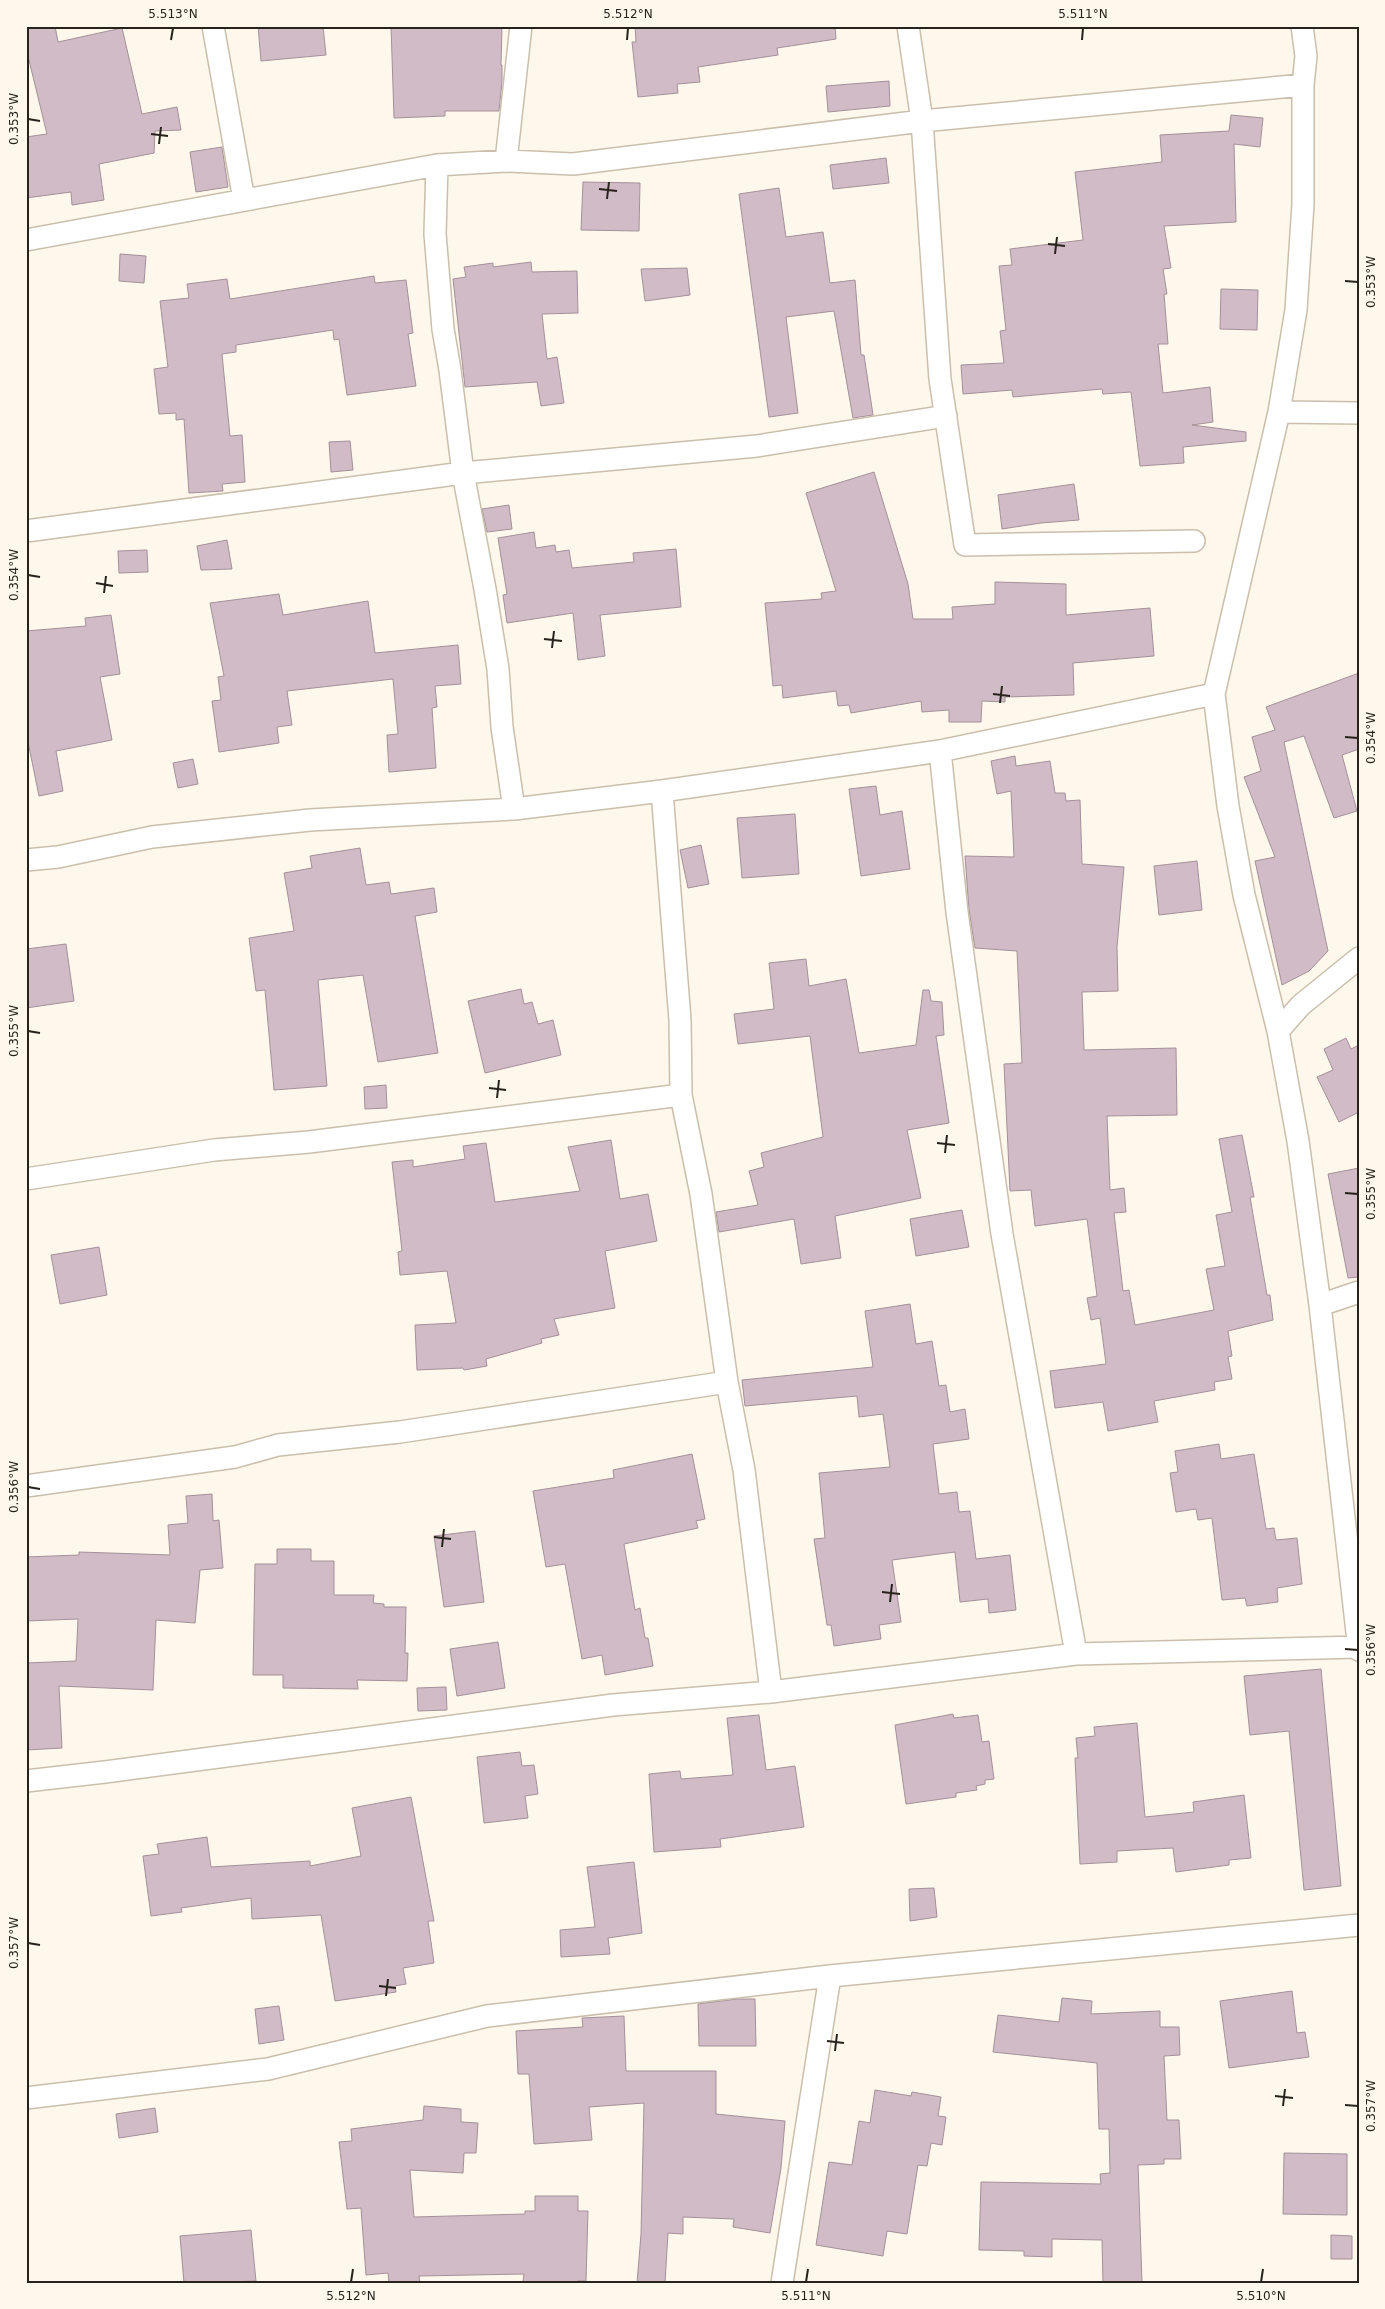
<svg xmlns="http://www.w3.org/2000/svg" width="1385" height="2309" font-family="'DejaVu Sans',sans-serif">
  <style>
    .building { fill: #d1bbc6; stroke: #a5909a }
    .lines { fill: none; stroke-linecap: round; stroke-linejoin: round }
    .street-casing { stroke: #cabfac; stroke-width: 24 }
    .street { stroke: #fff; stroke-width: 21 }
    .ticks { fill: none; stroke: #27231c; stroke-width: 2 }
    .neatline { fill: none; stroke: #27231c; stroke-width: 2 }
    .ticks-label { font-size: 12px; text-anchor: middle; fill: #27231c }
  </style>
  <rect width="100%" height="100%" fill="#fef7eb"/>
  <!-- building -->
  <path class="building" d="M 26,26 L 55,26 L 58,42 L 122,28 L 142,114 L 177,107 L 181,130 L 155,131 L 154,153 L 99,164 L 104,200 L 72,205 L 71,192 L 26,198 L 26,137 L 47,134 L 26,48 Z
    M 258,26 L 323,26 L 326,55 L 261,61 Z
    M 391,26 L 502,26 L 501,65 L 502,65 L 502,81 L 499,111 L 445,111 L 445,116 L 394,118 Z
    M 635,26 L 835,26 L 836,39 L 777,48 L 778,55 L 698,67 L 700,82 L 677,84 L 678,93 L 638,97 L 632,42 L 636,42 Z
    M 889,81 L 890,106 L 828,112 L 826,86 Z
    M 1231,115 L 1263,118 L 1260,147 L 1234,144 L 1236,222 L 1164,226 L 1171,268 L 1163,269 L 1167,294 L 1164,294 L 1168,344 L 1158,344 L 1163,393 L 1210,387 L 1213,422 L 1192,425 L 1246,432 L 1246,441 L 1183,447 L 1184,463 L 1140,466 L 1131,392 L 1103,394 L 1102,389 L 1013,397 L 1012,390 L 963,394 L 961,365 L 1004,363 L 1000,331 L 1006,330 L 999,266 L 1012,265 L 1010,249 L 1083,240 L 1075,172 L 1162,162 L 1160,135 L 1229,131 Z
    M 222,147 L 228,187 L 196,192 L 190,152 Z
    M 886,158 L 889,183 L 833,189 L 830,165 Z
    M 583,182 L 640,183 L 639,231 L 581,230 Z
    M 779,188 L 786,237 L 823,232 L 830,283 L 855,280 L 861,355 L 864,355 L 873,415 L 853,418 L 834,311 L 786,317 L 798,413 L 769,417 L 739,194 Z
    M 120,254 L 146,256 L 144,283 L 119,281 Z
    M 531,262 L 532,272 L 577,271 L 578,313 L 542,314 L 547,359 L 557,357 L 564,403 L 541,406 L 537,382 L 465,387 L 453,279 L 466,277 L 464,267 L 493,263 L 493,267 Z
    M 687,268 L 690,295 L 645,301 L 641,269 Z
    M 374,276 L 375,283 L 406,280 L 413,333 L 408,334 L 416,386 L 347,395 L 339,339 L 334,340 L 333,330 L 236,345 L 236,352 L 222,354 L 230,436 L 242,435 L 245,482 L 222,484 L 223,491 L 189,493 L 184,419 L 176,420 L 176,413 L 159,414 L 154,369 L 168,367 L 160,301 L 189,298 L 187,284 L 227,279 L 230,299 Z
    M 1221,289 L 1258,290 L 1257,330 L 1220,329 Z
    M 350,441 L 353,470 L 331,472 L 329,442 Z
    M 874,472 L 908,584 L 913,619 L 953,619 L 952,607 L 995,604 L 995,582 L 1066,584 L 1066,615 L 1150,608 L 1154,656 L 1073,663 L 1074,695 L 1005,697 L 1005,702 L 982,701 L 981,722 L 949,722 L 949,710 L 922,712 L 921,701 L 851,713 L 849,705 L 838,706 L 836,691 L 783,698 L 782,685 L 773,686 L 765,603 L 822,599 L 821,593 L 836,591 L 806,493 Z
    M 1074,484 L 1079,520 L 1041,523 L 1002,529 L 998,495 Z
    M 509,505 L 512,529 L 487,532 L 482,509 Z
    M 534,532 L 536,548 L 555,545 L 556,552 L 569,550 L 572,568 L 634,562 L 633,553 L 676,549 L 681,607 L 600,615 L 605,656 L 578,660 L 573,613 L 507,623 L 503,595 L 507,594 L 498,538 Z
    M 227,540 L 232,569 L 201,570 L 197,546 Z
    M 147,550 L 148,572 L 119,573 L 118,551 Z
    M 279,594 L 283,615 L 368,601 L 375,653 L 458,645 L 461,684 L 435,686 L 437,707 L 432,708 L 436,768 L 389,772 L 387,735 L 398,734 L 393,679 L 287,691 L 292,725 L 277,727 L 279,743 L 219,752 L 212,701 L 221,700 L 218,677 L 224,676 L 210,603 Z
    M 111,615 L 120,674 L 100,677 L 112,740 L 56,751 L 63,791 L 39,796 L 26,732 L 26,631 L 86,626 L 85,618 Z
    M 1359,673 L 1359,749 L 1342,755 L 1357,811 L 1334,818 L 1304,736 L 1284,742 L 1328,951 L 1309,971 L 1282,985 L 1255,861 L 1275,857 L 1244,777 L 1261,771 L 1252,737 L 1275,730 L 1266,707 Z
    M 1015,756 L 1016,766 L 1050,761 L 1055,793 L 1065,793 L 1066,801 L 1080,800 L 1082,864 L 1124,867 L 1117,947 L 1118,991 L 1082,992 L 1084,1050 L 1176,1048 L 1177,1115 L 1107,1116 L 1110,1190 L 1124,1188 L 1126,1212 L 1114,1213 L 1123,1291 L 1129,1290 L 1135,1325 L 1214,1310 L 1206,1269 L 1225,1266 L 1216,1215 L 1232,1212 L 1219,1139 L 1242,1135 L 1254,1197 L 1250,1197 L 1267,1295 L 1270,1295 L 1273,1320 L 1228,1331 L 1232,1356 L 1228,1357 L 1232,1379 L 1214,1382 L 1215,1390 L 1154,1401 L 1158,1422 L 1108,1431 L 1103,1402 L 1055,1408 L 1050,1371 L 1106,1364 L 1100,1318 L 1091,1320 L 1087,1298 L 1097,1296 L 1087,1219 L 1035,1226 L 1031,1190 L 1010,1191 L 1004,1064 L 1022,1063 L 1017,951 L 975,948 L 969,910 L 965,856 L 1014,857 L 1011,791 L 997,794 L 991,761 Z
    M 193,759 L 198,784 L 178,788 L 173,763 Z
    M 876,786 L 880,815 L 902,811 L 910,869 L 861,876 L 849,789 Z
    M 795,814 L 799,874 L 742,878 L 737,818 Z
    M 701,845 L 709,884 L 688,888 L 680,850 Z
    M 360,848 L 366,885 L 389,882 L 391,894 L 434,888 L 437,912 L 415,916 L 438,1053 L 378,1062 L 363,975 L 318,980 L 327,1086 L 274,1090 L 265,990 L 256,991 L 249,938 L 294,931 L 284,873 L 312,868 L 310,856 Z
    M 1197,861 L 1202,910 L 1159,915 L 1154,866 Z
    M 66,944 L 74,1001 L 26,1008 L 26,949 Z
    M 806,959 L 809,986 L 846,979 L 859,1053 L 916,1045 L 923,990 L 929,990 L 931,1001 L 942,1002 L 944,1035 L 936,1036 L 949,1123 L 907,1130 L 921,1198 L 835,1216 L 841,1258 L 801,1264 L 794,1219 L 719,1232 L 716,1212 L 758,1205 L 749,1171 L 764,1167 L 761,1153 L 823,1137 L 810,1036 L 738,1044 L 734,1014 L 774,1009 L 769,963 Z
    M 521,989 L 524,1004 L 532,1002 L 538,1024 L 553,1020 L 561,1055 L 485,1073 L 468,1001 Z
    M 1346,1038 L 1351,1049 L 1359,1045 L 1359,1112 L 1339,1122 L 1317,1077 L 1333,1070 L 1324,1049 Z
    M 386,1085 L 387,1108 L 365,1109 L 364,1087 Z
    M 611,1140 L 620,1199 L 648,1194 L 657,1241 L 605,1251 L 615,1308 L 554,1319 L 559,1335 L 541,1339 L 542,1343 L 486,1359 L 487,1366 L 464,1370 L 463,1368 L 417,1370 L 415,1325 L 456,1323 L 447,1271 L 400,1275 L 398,1252 L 402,1251 L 392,1162 L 413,1160 L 413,1167 L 465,1159 L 463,1146 L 486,1143 L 495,1202 L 580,1191 L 568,1147 Z
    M 1359,1168 L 1359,1277 L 1348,1278 L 1328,1174 Z
    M 962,1210 L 969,1247 L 916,1256 L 910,1219 Z
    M 99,1247 L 107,1295 L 60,1304 L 51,1255 Z
    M 910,1304 L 916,1344 L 932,1341 L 939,1386 L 946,1385 L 950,1412 L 965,1409 L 969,1439 L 933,1444 L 939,1494 L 957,1492 L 959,1512 L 970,1511 L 976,1559 L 1010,1555 L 1016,1610 L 989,1613 L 988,1599 L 960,1602 L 955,1552 L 892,1560 L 901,1622 L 879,1625 L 881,1639 L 834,1646 L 831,1625 L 827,1625 L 814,1539 L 825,1538 L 819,1473 L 890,1467 L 883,1414 L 859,1417 L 857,1396 L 745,1406 L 742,1380 L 873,1367 L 865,1311 Z
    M 1219,1444 L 1221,1459 L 1254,1454 L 1266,1529 L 1274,1528 L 1276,1540 L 1297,1538 L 1302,1584 L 1277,1588 L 1278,1602 L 1247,1606 L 1245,1598 L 1222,1600 L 1212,1518 L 1198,1520 L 1196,1509 L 1176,1512 L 1170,1473 L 1178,1472 L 1175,1451 Z
    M 692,1454 L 705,1519 L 696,1521 L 698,1528 L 624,1544 L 635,1610 L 640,1608 L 645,1638 L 648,1638 L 653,1666 L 605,1675 L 602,1655 L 582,1659 L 565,1564 L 546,1567 L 533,1491 L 614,1478 L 613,1470 Z
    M 212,1494 L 213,1521 L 219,1520 L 223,1568 L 200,1570 L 195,1623 L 156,1620 L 153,1690 L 59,1686 L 62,1748 L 26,1750 L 26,1663 L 76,1661 L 78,1619 L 26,1621 L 26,1557 L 79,1555 L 79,1552 L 170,1555 L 168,1525 L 188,1523 L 186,1496 Z
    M 475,1531 L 484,1602 L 444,1607 L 434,1536 Z
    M 277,1549 L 311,1549 L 311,1561 L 334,1561 L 334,1595 L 374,1595 L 373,1603 L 384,1604 L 384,1607 L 406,1607 L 405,1653 L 408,1653 L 407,1681 L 357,1680 L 358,1689 L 283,1688 L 283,1675 L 253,1675 L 255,1564 L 277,1564 Z
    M 498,1642 L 505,1688 L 457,1696 L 450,1649 Z
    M 1321,1669 L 1341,1886 L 1304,1890 L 1289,1731 L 1250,1735 L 1244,1676 Z
    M 446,1687 L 447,1710 L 418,1711 L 417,1688 Z
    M 953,1714 L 954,1718 L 978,1715 L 982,1742 L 989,1741 L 994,1779 L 985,1780 L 985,1784 L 976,1786 L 977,1790 L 956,1793 L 956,1797 L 906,1804 L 895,1725 Z
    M 759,1715 L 766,1770 L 795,1766 L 804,1827 L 720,1839 L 721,1847 L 654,1852 L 649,1774 L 680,1771 L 681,1779 L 733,1775 L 727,1718 Z
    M 1137,1723 L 1145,1817 L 1194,1812 L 1193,1802 L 1244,1795 L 1251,1858 L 1229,1860 L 1229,1865 L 1176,1872 L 1173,1848 L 1117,1851 L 1117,1862 L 1080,1864 L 1075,1758 L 1078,1758 L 1076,1738 L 1095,1736 L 1094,1727 Z
    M 520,1752 L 522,1766 L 534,1765 L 538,1794 L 525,1796 L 528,1818 L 484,1823 L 477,1757 Z
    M 411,1797 L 434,1921 L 428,1921 L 434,1963 L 403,1968 L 406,1984 L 395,1986 L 396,1992 L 335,2001 L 321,1915 L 252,1919 L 251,1898 L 181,1908 L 182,1912 L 151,1916 L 143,1856 L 159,1854 L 157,1844 L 207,1837 L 211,1867 L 310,1861 L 310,1866 L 361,1856 L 352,1808 Z
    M 634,1862 L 642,1933 L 608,1938 L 610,1954 L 561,1957 L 560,1930 L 595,1927 L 587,1867 Z
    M 934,1888 L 937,1917 L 910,1921 L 909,1889 Z
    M 1292,1991 L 1297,2033 L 1305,2032 L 1309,2057 L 1229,2068 L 1220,2001 Z
    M 1062,1998 L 1092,2001 L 1091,2014 L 1160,2011 L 1160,2027 L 1179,2027 L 1180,2055 L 1164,2056 L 1167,2120 L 1179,2120 L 1181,2159 L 1164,2159 L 1164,2164 L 1138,2165 L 1142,2283 L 1103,2283 L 1102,2240 L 1052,2239 L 1052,2257 L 1024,2256 L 1024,2251 L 979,2250 L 981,2182 L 1101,2184 L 1100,2174 L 1110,2173 L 1109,2129 L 1099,2129 L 1097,2063 L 993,2052 L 998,2015 L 1059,2022 Z
    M 737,1999 L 755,1999 L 756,2046 L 699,2046 L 698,2004 Z
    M 279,2006 L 284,2040 L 259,2044 L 255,2009 Z
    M 624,2016 L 626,2071 L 716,2071 L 716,2114 L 785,2121 L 781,2168 L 770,2233 L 733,2227 L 734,2219 L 683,2217 L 683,2234 L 668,2233 L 665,2283 L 637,2283 L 641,2234 L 644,2103 L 589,2107 L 592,2140 L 534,2144 L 529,2074 L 518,2074 L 516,2031 L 583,2027 L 582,2018 Z
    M 875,2090 L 911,2096 L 912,2092 L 941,2097 L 938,2116 L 946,2117 L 942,2145 L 931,2143 L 927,2166 L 918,2165 L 907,2234 L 887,2231 L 883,2256 L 816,2245 L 829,2162 L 852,2165 L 859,2121 L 870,2123 Z
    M 424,2106 L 461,2109 L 461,2122 L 478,2123 L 476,2153 L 464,2153 L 463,2173 L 410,2170 L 414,2217 L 525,2214 L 525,2211 L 535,2211 L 535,2196 L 578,2196 L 578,2211 L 588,2211 L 586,2281 L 577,2281 L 577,2283 L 531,2283 L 523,2282 L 524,2274 L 419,2276 L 420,2283 L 389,2283 L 388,2273 L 366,2275 L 361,2208 L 347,2209 L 339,2142 L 352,2141 L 351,2129 L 423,2120 Z
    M 155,2108 L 158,2132 L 119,2138 L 116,2114 Z
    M 1284,2153 L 1347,2154 L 1347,2215 L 1283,2214 Z
    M 251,2230 L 256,2281 L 184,2283 L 180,2236 Z
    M 1331,2235 L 1352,2236 L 1352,2259 L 1331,2259 Z"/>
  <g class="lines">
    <defs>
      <path id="street" d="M 213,26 L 244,200
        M 908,26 L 922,121 L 940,379 L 965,545 L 1194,541
        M 1302,26 L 1306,56 L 1303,85 L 1303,204 L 1296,310 L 1279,412 L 1214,694 L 1228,806 L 1244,895 L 1278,1031 L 1298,1141 L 1320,1305 L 1359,1650
        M 506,161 L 521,26
        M 437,165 L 435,234 L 443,329 L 450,370 L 463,473 L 485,589 L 498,669 L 502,727 L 514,809
        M 26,240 L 437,165 L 506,161 L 573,164 L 922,121 L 1303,85
        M 1279,412 L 1359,413
        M 26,531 L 463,473 L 757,446 L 946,416
        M 940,751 L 957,912 L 1002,1234 L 1076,1654
        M 662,791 L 680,1020 L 681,1095 L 701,1194 L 727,1382 L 744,1470 L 771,1692
        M 26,860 L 58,857 L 152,837 L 310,820 L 514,809 L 662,791 L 940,751 L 1214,694
        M 1278,1031 L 1301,1005 L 1359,958
        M 26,1179 L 214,1150 L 309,1142 L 681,1095
        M 1320,1305 L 1359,1292
        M 26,1486 L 235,1457 L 278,1445 L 400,1432 L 727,1382
        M 26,1781 L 105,1772 L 613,1705 L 771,1692 L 1076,1654 L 1358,1647
        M 26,2098 L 268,2069 L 487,2016 L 830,1976 L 1359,1925
        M 782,2283 L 830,1976"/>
    </defs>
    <!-- street casing -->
    <use href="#street" class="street-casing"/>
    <!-- street -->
    <use href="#street" class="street"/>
  </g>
  <!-- ticks -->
  <path class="ticks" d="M 171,40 L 173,28M 627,40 L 628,28M 1082,40 L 1083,28M 28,119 L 40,121M 151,134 L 168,136M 159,144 L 161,127M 599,189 L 617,191M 607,199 L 609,182M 1048,244 L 1065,246M 1055,254 L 1057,237M 1345,281 L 1358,282M 28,575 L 40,577M 96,583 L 113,586M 104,593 L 106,576M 544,639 L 562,641M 552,648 L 554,631M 993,694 L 1010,696M 1000,703 L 1002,686M 1345,737 L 1358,738M 28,1031 L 40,1033M 489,1088 L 506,1090M 497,1098 L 499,1080M 937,1143 L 955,1145M 945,1153 L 947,1135M 1345,1193 L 1358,1194M 28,1487 L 40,1489M 434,1537 L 451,1539M 442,1547 L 444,1529M 882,1592 L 900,1594M 890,1602 L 892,1584M 1345,1649 L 1358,1650M 28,1943 L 40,1945M 379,1986 L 396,1988M 386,1996 L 388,1979M 827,2041 L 844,2043M 835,2051 L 837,2034M 1275,2096 L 1293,2098M 1345,2105 L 1358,2106M 1283,2106 L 1285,2089M 351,2282 L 353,2269M 806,2282 L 808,2269M 1261,2282 L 1263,2269"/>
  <!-- border -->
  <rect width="1385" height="2309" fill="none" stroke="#fef7eb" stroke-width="55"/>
  <rect x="28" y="28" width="1330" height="2254" class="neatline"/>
  <g class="ticks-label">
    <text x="173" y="18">5.513°N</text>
    <text x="628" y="18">5.512°N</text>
    <text x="1083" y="18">5.511°N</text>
    <text transform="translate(14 119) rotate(-90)" y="4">0.353°W</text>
    <text transform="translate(1371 282) rotate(-90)" y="4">0.353°W</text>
    <text transform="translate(14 575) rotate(-90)" y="4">0.354°W</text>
    <text transform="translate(1371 738) rotate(-90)" y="4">0.354°W</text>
    <text transform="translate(14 1031) rotate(-90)" y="4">0.355°W</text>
    <text transform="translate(1371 1194) rotate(-90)" y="4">0.355°W</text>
    <text transform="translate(14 1487) rotate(-90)" y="4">0.356°W</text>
    <text transform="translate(1371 1650) rotate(-90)" y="4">0.356°W</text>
    <text transform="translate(14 1943) rotate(-90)" y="4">0.357°W</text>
    <text transform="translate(1371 2106) rotate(-90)" y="4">0.357°W</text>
    <text x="351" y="2300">5.512°N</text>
    <text x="806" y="2300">5.511°N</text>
    <text x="1261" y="2300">5.510°N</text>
  </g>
</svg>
